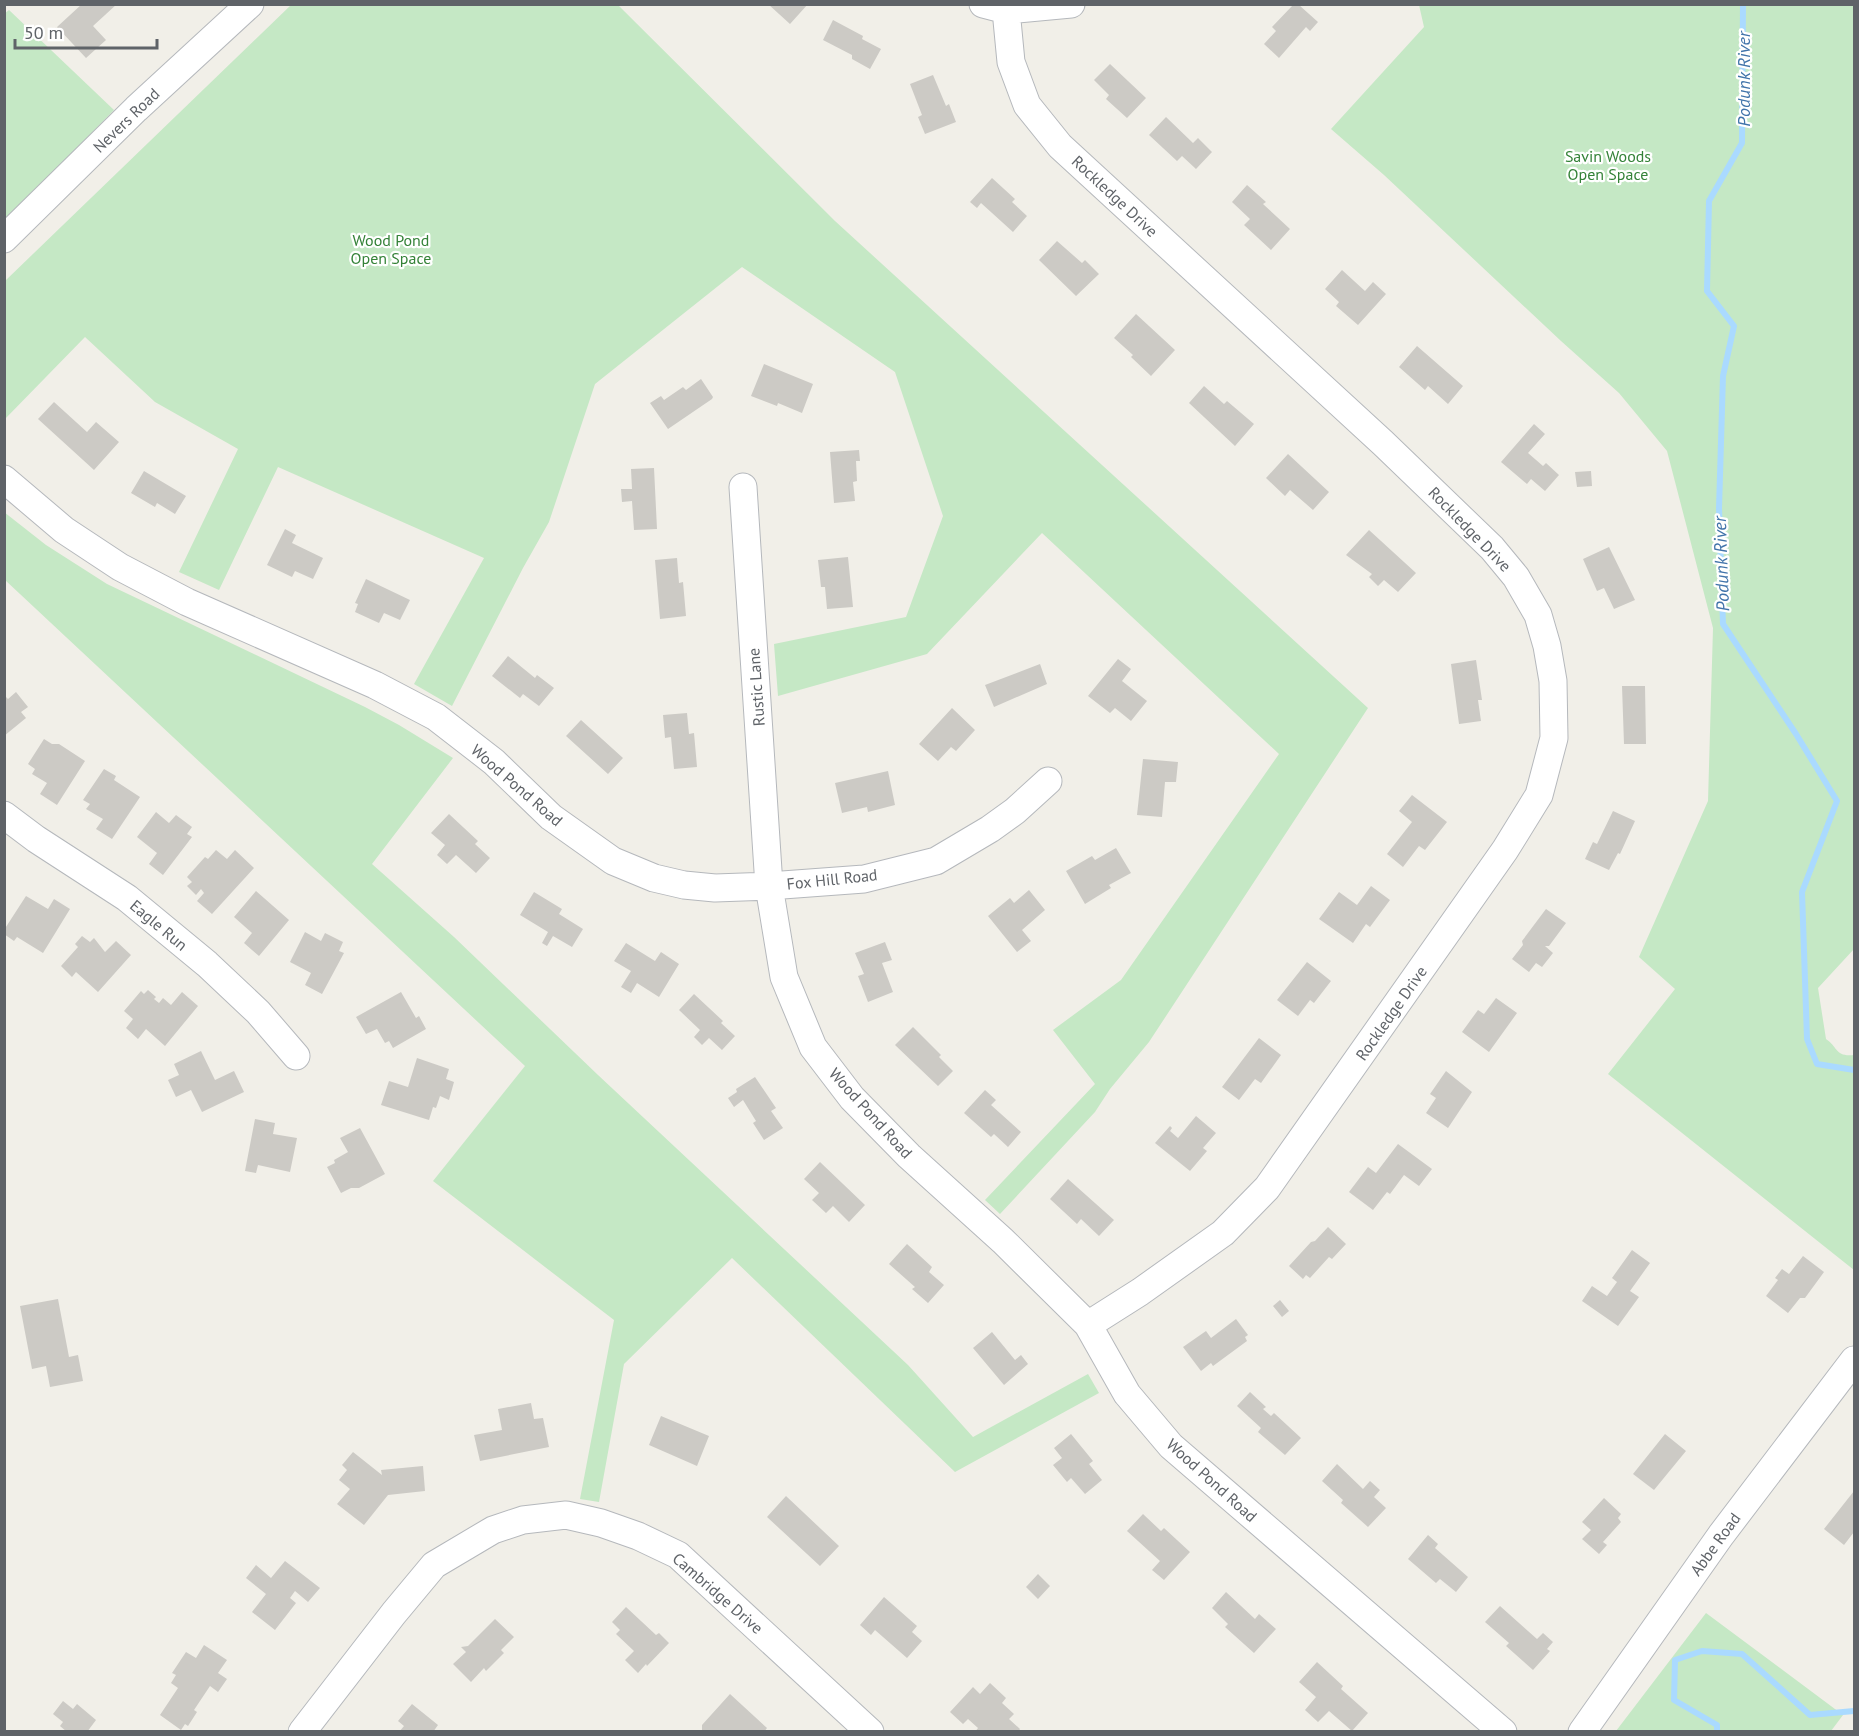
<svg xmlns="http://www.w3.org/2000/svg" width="1859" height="1736" font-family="'PT Sans',sans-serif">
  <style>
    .green { fill: #c5e8c5 }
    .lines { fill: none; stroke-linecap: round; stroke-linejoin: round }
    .stream { stroke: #aadaff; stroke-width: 6 }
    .building { fill: #cccac5 }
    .minor-casing { stroke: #b5b8bc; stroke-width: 29 }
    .minor { stroke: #fff; stroke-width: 27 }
    .labels { text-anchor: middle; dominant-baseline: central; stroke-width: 4.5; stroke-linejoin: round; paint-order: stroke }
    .street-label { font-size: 16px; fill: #5f6368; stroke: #fff }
    .park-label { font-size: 16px; fill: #348238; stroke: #fff }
    .water-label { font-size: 18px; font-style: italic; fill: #4174aa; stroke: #fff }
  </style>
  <rect width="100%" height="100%" fill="#f1efe8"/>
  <!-- green -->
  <path class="green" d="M 291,5 L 618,5 L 835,221 L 1368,708 L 1149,1042 L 1110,1089 L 1095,1112 L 1000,1214 L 985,1200 L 1095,1084 L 1053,1030 L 1121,980 L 1279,754 L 1042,533 L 927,654 L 778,696 L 774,644 L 906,617 L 943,516 L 895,372 L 742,267 L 595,384 L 549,522 L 523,568 L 452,706 L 414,684 L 484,558 L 278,467 L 219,590 L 179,572 L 238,449 L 155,402 L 85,337 L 5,419 L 5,281 Z
    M 1419,5 L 1854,5 L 1854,949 L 1818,988 L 1826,1039 C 1838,1047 1835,1057 1854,1055 L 1854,1270 L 1608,1074 L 1675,989 L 1639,957 L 1708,801 L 1713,628 L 1667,451 L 1619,393 L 1561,341 L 1384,175 L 1331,129 L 1424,27 Z
    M 9,10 L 114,110 L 5,222 L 4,14 Z
    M 4,512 L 46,545 L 107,584 L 365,707 L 399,725 L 453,758 L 372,864 L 454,937 L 598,1075 L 908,1365 L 973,1437 L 1088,1374 L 1099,1393 L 955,1472 L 732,1258 L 624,1364 L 599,1502 L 580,1499 L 614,1320 L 433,1181 L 525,1066 L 5,580 Z
    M 1706,1613 L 1843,1715 L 1831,1731 L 1616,1731 Z"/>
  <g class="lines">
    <!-- stream -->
    <path class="stream" d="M 1743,4 L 1742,143 L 1709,201 L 1707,291 L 1734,326 L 1723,376 L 1719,508 L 1723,624 L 1796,734 L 1837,801 L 1802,892 L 1807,1039 L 1817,1064 L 1854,1070
      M 1717,1732 L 1717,1725 L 1674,1700 L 1675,1660 L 1702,1651 L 1742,1654 L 1810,1715 L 1854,1711"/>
  </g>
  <!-- building -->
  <path class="building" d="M 82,4 L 117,4 L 93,26 L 106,40 L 86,58 L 57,27 Z
    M 768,4 L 808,4 L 790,24 Z
    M 1293,5 L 1299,5 L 1318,22 L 1310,31 L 1306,27 L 1279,58 L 1264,44 L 1276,31 L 1272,27 Z
    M 833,20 L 863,36 L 862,39 L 881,49 L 870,69 L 852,59 L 852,55 L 823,40 Z
    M 1110,64 L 1146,98 L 1127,118 L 1106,99 L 1109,95 L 1094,80 Z
    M 933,75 L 946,106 L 949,104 L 956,122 L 925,134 L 918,117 L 922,115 L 910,84 Z
    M 1166,117 L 1193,143 L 1198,138 L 1212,152 L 1196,169 L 1182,156 L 1177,161 L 1149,135 Z
    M 992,178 L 1015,199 L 1012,202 L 1027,216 L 1013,232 L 981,203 L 977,208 L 970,202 Z
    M 1247,185 L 1266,202 L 1263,204 L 1290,229 L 1271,250 L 1244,225 L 1250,219 L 1232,202 Z
    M 1057,241 L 1082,263 L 1085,260 L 1099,274 L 1076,296 L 1039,260 Z
    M 1342,270 L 1365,291 L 1373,282 L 1386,294 L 1358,325 L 1336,306 L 1339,302 L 1325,289 Z
    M 1136,314 L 1175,350 L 1151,376 L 1131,357 L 1133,355 L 1114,338 Z
    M 1417,346 L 1463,386 L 1448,404 L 1428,386 L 1425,390 L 1399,367 Z
    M 764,364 L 813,384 L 802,413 L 778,403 L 777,406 L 751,396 Z
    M 701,379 L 713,397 L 712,399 L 668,429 L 650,403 L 661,396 L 664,400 L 683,387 L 686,390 Z
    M 1204,386 L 1224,404 L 1227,401 L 1254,424 L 1235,446 L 1189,403 Z
    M 54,402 L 87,432 L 96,422 L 119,442 L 94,470 L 38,419 Z
    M 1534,424 L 1545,434 L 1528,453 L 1543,466 L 1546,463 L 1559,475 L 1545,491 L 1531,479 L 1527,484 L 1501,462 Z
    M 859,450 L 860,461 L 856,461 L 857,481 L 853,482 L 855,501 L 834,503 L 830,452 Z
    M 1288,454 L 1329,492 L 1313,510 L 1290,490 L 1285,496 L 1266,478 Z
    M 654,468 L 657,529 L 634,530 L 632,501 L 622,502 L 621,489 L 632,489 L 631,469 Z
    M 144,471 L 186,496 L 175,514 L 157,503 L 155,507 L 131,493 Z
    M 1591,471 L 1592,486 L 1577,487 L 1575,472 Z
    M 285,529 L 296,535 L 292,543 L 323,558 L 313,579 L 295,571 L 292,577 L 267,565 Z
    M 1369,530 L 1416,573 L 1398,592 L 1384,580 L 1378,586 L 1369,577 L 1372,574 L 1346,555 Z
    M 1609,547 L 1635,600 L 1614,609 L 1604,588 L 1597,591 L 1583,559 Z
    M 848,557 L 853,607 L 827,609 L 825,587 L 821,587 L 818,560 Z
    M 677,558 L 679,583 L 683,582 L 686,616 L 660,619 L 655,560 Z
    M 366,579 L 410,600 L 400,620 L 384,613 L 379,623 L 355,612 L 358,604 L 355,603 Z
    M 508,656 L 535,678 L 537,675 L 554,688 L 539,706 L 523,694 L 520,698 L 492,676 Z
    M 1118,659 L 1131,669 L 1122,681 L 1147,701 L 1131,721 L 1115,708 L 1110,713 L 1088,696 Z
    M 1476,660 L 1482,700 L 1478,700 L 1481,721 L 1459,724 L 1451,664 Z
    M 1040,664 L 1047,684 L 994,707 L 985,685 Z
    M 1622,686 L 1645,686 L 1646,744 L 1624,744 Z
    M 16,692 L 28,707 L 21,712 L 26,718 L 4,736 L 4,695 L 8,699 Z
    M 952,708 L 975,730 L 956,751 L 951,747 L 938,761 L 919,744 Z
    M 687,713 L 689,734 L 694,733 L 697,767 L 674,769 L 671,737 L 665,738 L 663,715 Z
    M 581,720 L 623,758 L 608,774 L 566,736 Z
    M 44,739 L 52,744 L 59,744 L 85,761 L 57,805 L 40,794 L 47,783 L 32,774 L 35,769 L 28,764 Z
    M 1143,759 L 1178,762 L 1176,782 L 1165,782 L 1162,817 L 1137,815 Z
    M 104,769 L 116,776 L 114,780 L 140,797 L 112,839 L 96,829 L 103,819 L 86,809 L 90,804 L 83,800 Z
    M 888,771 L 895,805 L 868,812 L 867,807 L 842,813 L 835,783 Z
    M 1412,795 L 1447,822 L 1425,850 L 1419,846 L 1403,867 L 1387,854 L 1412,822 L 1399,811 Z
    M 1613,811 L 1635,821 L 1620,854 L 1618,853 L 1609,870 L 1585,859 L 1593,842 L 1597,844 Z
    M 156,812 L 169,823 L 176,815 L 192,827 L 187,834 L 192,837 L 163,875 L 149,864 L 157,853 L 137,837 Z
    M 449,814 L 478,841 L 475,844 L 490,858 L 476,873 L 456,855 L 447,864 L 437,855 L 445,845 L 431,833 Z
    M 1116,848 L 1131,873 L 1109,885 L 1111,888 L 1085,904 L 1066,871 L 1092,856 L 1095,860 Z
    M 216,850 L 227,859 L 235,850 L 254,868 L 212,914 L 197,901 L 204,893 L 201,889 L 196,895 L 187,886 L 192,882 L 187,877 L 205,857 L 208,859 Z
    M 1371,886 L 1390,900 L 1370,927 L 1366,924 L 1353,943 L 1319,919 L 1339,892 L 1357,905 Z
    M 1029,890 L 1045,910 L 1022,930 L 1031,941 L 1017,952 L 988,916 L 1010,898 L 1014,903 Z
    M 256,891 L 289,920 L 259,956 L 244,943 L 252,933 L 234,917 Z
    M 534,892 L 562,909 L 559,914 L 583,929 L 572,947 L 553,936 L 547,946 L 542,943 L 548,932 L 520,915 Z
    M 26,896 L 48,909 L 54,899 L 70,909 L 43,953 L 17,937 L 14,941 L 4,934 L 4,930 Z
    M 1546,909 L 1566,923 L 1549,946 L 1545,946 L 1553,953 L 1542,967 L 1536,963 L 1529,972 L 1512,959 L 1523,945 L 1522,941 Z
    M 305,932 L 321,941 L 325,933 L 343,942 L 339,951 L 344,953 L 322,994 L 305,985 L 311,973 L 290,962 Z
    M 82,936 L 90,942 L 94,938 L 105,952 L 116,941 L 131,955 L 98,992 L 76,972 L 72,977 L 61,966 L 78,947 L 75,944 Z
    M 885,942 L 892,960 L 882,963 L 893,992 L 868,1002 L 858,976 L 864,974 L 855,953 Z
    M 626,943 L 655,961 L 661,952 L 679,964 L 659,997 L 637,983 L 631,993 L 621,987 L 631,971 L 614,961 Z
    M 1307,962 L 1331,981 L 1314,1003 L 1310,1000 L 1298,1016 L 1277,1000 Z
    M 148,990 L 156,997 L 154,999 L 159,1003 L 163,998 L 171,1005 L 182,992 L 198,1006 L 165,1046 L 146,1029 L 138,1039 L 126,1028 L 133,1019 L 124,1011 L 141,991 L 144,994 Z
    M 401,992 L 416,1018 L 419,1016 L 426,1029 L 393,1048 L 389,1041 L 385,1043 L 377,1029 L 366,1034 L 356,1017 Z
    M 694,994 L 723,1021 L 721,1023 L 735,1036 L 722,1050 L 709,1038 L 702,1045 L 694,1037 L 700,1030 L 679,1010 Z
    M 1496,998 L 1517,1013 L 1489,1052 L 1462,1032 L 1478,1010 L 1484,1014 Z
    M 913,1027 L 941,1055 L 939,1057 L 953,1071 L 938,1086 L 895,1045 Z
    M 1259,1038 L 1281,1055 L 1261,1083 L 1255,1079 L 1239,1100 L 1222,1087 Z
    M 201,1051 L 215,1080 L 234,1071 L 244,1092 L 202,1112 L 191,1090 L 176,1097 L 168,1080 L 179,1075 L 174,1064 Z
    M 417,1058 L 449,1069 L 446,1079 L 454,1082 L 449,1100 L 440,1096 L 436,1108 L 433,1107 L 429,1120 L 381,1105 L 389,1081 L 408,1087 Z
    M 1446,1071 L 1472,1092 L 1448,1128 L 1426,1113 L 1436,1098 L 1430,1094 Z
    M 755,1077 L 776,1108 L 771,1111 L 783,1128 L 764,1140 L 753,1123 L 756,1121 L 743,1100 L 734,1107 L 728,1098 L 737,1092 L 736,1089 Z
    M 985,1090 L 996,1100 L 991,1105 L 1021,1132 L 1008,1147 L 994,1134 L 991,1137 L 964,1113 Z
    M 1196,1116 L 1216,1133 L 1203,1148 L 1207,1151 L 1190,1171 L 1155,1143 L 1170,1126 L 1172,1128 L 1170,1131 L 1178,1138 Z
    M 255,1119 L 275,1123 L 273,1134 L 297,1138 L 290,1172 L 258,1165 L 256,1173 L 245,1171 Z
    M 360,1128 L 385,1174 L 359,1188 L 351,1188 L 341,1193 L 327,1167 L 335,1163 L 334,1160 L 348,1152 L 340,1138 Z
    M 1398,1144 L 1432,1169 L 1419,1186 L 1404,1175 L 1390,1194 L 1387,1192 L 1373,1210 L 1349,1192 L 1368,1167 L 1376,1173 Z
    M 820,1162 L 865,1205 L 849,1222 L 833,1206 L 826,1213 L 812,1200 L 819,1193 L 804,1179 Z
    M 1068,1179 L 1114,1220 L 1099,1236 L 1081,1219 L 1077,1224 L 1050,1199 Z
    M 1328,1227 L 1346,1244 L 1332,1259 L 1329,1257 L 1310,1278 L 1306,1275 L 1303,1279 L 1289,1266 L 1311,1242 L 1315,1241 Z
    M 907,1244 L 932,1267 L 929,1272 L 944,1285 L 928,1303 L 912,1289 L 915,1287 L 889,1264 Z
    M 1632,1250 L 1650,1263 L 1630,1291 L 1639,1297 L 1618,1326 L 1582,1301 L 1592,1286 L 1607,1296 L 1617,1282 L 1612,1278 Z
    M 1803,1256 L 1824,1272 L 1805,1298 L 1800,1298 L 1788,1313 L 1766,1296 L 1778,1280 L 1775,1278 L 1782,1269 L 1789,1274 Z
    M 58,1299 L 69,1357 L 78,1355 L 83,1381 L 50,1387 L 46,1366 L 32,1369 L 20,1306 Z
    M 1280,1300 L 1289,1311 L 1282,1317 L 1273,1306 Z
    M 1236,1319 L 1248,1335 L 1245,1337 L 1247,1341 L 1213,1366 L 1211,1363 L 1201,1371 L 1183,1347 L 1206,1331 L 1211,1338 Z
    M 992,1332 L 1015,1360 L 1021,1355 L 1028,1364 L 1004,1385 L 973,1348 Z
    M 1250,1392 L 1266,1407 L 1263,1409 L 1271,1416 L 1274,1413 L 1301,1438 L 1285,1455 L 1258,1432 L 1261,1428 L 1237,1406 Z
    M 531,1403 L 534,1419 L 543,1418 L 549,1447 L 480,1461 L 474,1435 L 502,1430 L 498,1409 Z
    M 661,1416 L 709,1436 L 697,1466 L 649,1445 Z
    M 1071,1434 L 1093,1461 L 1089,1464 L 1102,1480 L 1085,1494 L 1071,1478 L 1067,1482 L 1053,1465 L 1062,1458 L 1054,1448 Z
    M 1665,1434 L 1686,1451 L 1654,1490 L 1633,1474 Z
    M 353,1452 L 382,1475 L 381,1470 L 423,1466 L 425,1491 L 388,1495 L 364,1525 L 337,1504 L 350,1489 L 339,1480 L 347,1470 L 342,1465 Z
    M 1337,1464 L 1363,1489 L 1370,1481 L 1380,1490 L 1374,1497 L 1386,1508 L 1368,1527 L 1341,1503 L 1343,1500 L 1322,1481 Z
    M 1854,1491 L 1854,1532 L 1844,1545 L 1824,1529 Z
    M 786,1496 L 839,1546 L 820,1566 L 767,1517 Z
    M 1604,1498 L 1621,1514 L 1618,1518 L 1621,1522 L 1603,1542 L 1607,1545 L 1599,1554 L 1582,1539 L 1591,1530 L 1582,1522 Z
    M 1143,1514 L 1161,1531 L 1164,1528 L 1190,1552 L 1164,1580 L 1152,1570 L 1160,1561 L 1127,1531 Z
    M 1428,1535 L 1438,1544 L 1435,1548 L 1468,1577 L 1456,1592 L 1440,1579 L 1436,1583 L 1408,1559 Z
    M 285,1561 L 320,1588 L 308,1602 L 295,1591 L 290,1598 L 296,1603 L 275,1630 L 252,1612 L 266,1594 L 246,1578 L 256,1565 L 271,1578 Z
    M 1038,1574 L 1050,1586 L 1038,1599 L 1026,1587 Z
    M 1226,1592 L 1255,1619 L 1259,1614 L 1276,1629 L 1254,1653 L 1225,1627 L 1228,1624 L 1212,1608 Z
    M 884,1597 L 917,1626 L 912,1632 L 922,1641 L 907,1658 L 875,1630 L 871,1635 L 860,1625 Z
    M 1500,1606 L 1537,1639 L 1543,1633 L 1553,1642 L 1547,1649 L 1550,1651 L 1533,1670 L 1506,1646 L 1509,1643 L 1485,1622 Z
    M 626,1607 L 656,1635 L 659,1633 L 669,1643 L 647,1666 L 646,1664 L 638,1673 L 625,1660 L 634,1651 L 616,1634 L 620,1630 L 612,1622 Z
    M 495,1619 L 514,1637 L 501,1650 L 504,1653 L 486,1671 L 484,1668 L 471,1682 L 453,1664 L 466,1652 L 461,1647 L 468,1646 Z
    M 204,1645 L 227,1660 L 218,1673 L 227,1679 L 218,1692 L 210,1686 L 194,1710 L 197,1712 L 188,1726 L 185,1724 L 181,1730 L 160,1715 L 178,1688 L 171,1683 L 176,1675 L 172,1673 L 186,1652 L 196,1658 Z
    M 1317,1662 L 1343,1686 L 1341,1689 L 1368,1713 L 1352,1731 L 1329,1711 L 1318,1722 L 1305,1710 L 1316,1697 L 1299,1682 Z
    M 990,1683 L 1006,1698 L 1002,1703 L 1014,1714 L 1009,1719 L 1020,1729 L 1018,1732 L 975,1732 L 978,1728 L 968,1719 L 963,1724 L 950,1712 L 973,1687 L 980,1694 Z
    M 730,1694 L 767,1728 L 764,1732 L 702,1730 L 702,1725 Z
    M 63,1701 L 73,1709 L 77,1704 L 96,1720 L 87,1732 L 67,1732 L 60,1726 L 63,1722 L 53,1714 Z
    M 412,1704 L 438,1725 L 433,1732 L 399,1732 L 404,1726 L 398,1721 Z"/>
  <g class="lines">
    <defs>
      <path id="minor" d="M 983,4 L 1006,10 L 1071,4
        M 1006,10 L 1011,62 L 1027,105 L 1060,146 L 1383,443 L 1492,548 L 1516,577 L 1538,615 L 1547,646 L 1553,681 L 1554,738 L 1539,795 L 1505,850 L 1267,1188 L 1223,1233 L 1140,1292 L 1088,1325
        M 4,239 L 136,109 L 250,4
        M 4,479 L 64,530 L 120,567 L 187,602 L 375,685 L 436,717 L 494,762 L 551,817 L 613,861 L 654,878 L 684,885 L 715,888 L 769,886 L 864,879 L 936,861 L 990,829 L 1015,811 L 1048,781
        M 743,487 L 769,886 L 784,977 L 813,1047 L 852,1098 L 909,1156 L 1003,1241 L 1088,1325 L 1127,1394 L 1171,1446 L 1503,1732
        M 4,815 L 36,839 L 127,898 L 207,964 L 258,1012 L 296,1056
        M 302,1732 L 394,1613 L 434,1565 L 493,1530 L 523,1520 L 566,1515 L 601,1523 L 638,1536 L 678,1555 L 870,1732
        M 1582,1732 L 1721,1535 L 1854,1360"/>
    </defs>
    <!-- minor casing -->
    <use href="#minor" class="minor-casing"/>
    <!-- minor -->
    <use href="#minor" class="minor"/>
  </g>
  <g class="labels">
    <!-- street labels -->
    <g class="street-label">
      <text transform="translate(126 120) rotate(-44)">Nevers Road</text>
      <text transform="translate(1115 196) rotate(43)">Rockledge Drive</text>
      <text transform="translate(1470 529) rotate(46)">Rockledge Drive</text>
      <text transform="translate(756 687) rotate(-94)">Rustic Lane</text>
      <text transform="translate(517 785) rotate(41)">Wood Pond Road</text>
      <text transform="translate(832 879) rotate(-6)">Fox Hill Road</text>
      <text transform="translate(159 925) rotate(40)">Eagle Run</text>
      <text transform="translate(1391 1013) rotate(-55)">Rockledge Drive</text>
      <text transform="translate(871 1113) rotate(48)">Wood Pond Road</text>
      <text transform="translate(1212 1480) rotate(42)">Wood Pond Road</text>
      <text transform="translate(1715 1544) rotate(-54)">Abbe Road</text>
      <text transform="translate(718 1593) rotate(41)">Cambridge Drive</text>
    </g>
    <!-- park labels -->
    <g class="park-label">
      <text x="1608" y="156">Savin Woods<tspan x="1608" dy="18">Open Space</tspan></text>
      <text x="391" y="240">Wood Pond<tspan x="391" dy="18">Open Space</tspan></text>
    </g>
    <!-- water labels -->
    <g class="water-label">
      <text transform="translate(1743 79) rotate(-90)">Podunk River</text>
      <text transform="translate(1721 564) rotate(-92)">Podunk River</text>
    </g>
  </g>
  <!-- border -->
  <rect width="1859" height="1736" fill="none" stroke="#5f6368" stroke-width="12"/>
  <!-- scale -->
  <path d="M15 39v9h142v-9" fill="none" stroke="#5f6368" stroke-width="3"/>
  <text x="24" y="39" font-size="18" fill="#5f6368" stroke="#ffffff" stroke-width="4.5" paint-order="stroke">50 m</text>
</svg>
